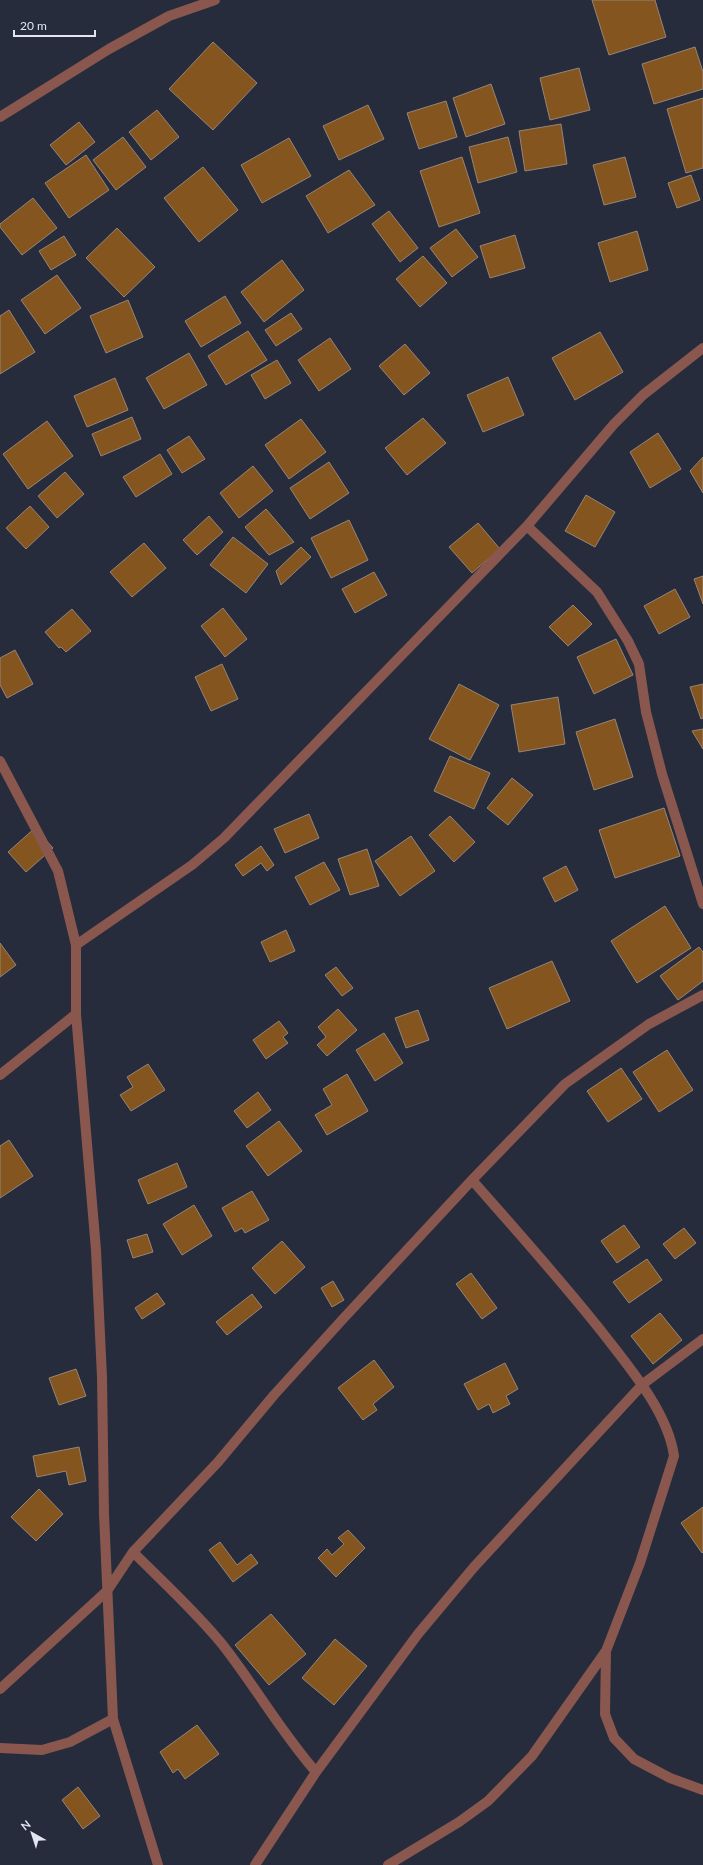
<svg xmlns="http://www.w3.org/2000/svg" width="703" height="1865" font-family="Lato,sans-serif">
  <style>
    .building { fill: #855520; stroke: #968576 }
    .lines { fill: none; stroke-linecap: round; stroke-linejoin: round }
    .minor { stroke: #89574e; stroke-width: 10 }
  </style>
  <rect width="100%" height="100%" fill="#262c3c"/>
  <!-- building -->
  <path class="building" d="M 592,0 L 655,0 L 666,37 L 609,55 Z
    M 213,42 L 257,83 L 213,130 L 169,89 Z
    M 695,47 L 703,72 L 703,89 L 654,104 L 642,64 Z
    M 579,68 L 590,110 L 550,120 L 540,78 Z
    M 491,84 L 505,124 L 466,137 L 453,98 Z
    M 703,98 L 703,168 L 686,173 L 667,109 Z
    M 446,101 L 457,137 L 419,149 L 407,113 Z
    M 368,105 L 384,139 L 339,160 L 323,126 Z
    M 157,110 L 179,137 L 151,160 L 129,132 Z
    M 79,122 L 95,142 L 66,165 L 50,145 Z
    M 561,124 L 567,164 L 525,171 L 519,131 Z
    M 123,137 L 146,167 L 116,190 L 93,160 Z
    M 508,137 L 517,172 L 478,183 L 469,147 Z
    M 289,138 L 311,176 L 262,203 L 241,165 Z
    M 86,155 L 109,190 L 69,218 L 45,183 Z
    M 462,157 L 480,213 L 439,227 L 420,171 Z
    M 625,157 L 636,197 L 604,205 L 593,165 Z
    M 203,167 L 238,210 L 199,242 L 164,198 Z
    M 349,170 L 375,205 L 328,233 L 306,196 Z
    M 691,175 L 700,200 L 677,208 L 668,183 Z
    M 33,198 L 57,228 L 22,255 L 0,227 L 0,224 Z
    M 389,211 L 418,248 L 400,262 L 372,224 Z
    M 117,228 L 155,267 L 124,297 L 86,258 Z
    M 456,229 L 478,257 L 452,277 L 430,248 Z
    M 637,231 L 648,270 L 610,282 L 598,243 Z
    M 515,235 L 525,268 L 490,278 L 480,246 Z
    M 64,236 L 76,255 L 51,270 L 39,251 Z
    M 423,256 L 447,283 L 420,307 L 396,279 Z
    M 282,260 L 304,290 L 264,322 L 241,292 Z
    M 57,275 L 81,308 L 45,334 L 21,300 Z
    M 225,296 L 241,323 L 201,347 L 185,321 Z
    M 128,300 L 143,337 L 106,353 L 90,316 Z
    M 9,310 L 35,352 L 0,374 L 0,316 Z
    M 291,313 L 302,329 L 276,346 L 265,330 Z
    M 248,331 L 267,360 L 226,385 L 208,356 Z
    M 600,332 L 623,372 L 575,400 L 552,358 Z
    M 330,338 L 351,369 L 319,391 L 298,360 Z
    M 405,344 L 430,373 L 404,395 L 379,366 Z
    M 189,353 L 207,385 L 164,409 L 146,378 Z
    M 277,360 L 291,383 L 265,399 L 251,375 Z
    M 508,377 L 524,415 L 483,432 L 467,395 Z
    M 115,378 L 128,410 L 87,427 L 74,396 Z
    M 132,417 L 141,439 L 101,456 L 92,434 Z
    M 423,418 L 446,443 L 407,475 L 385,448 Z
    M 301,419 L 326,452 L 289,479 L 265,445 Z
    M 47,421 L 73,456 L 28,489 L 3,454 Z
    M 658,433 L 681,469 L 650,488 L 630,452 Z
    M 189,436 L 205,459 L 182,473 L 167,450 Z
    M 160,454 L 172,474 L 136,497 L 123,477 Z
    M 703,457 L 703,493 L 690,471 Z
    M 329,462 L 349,493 L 310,519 L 290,488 Z
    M 253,466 L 273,491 L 239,518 L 220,493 Z
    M 65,472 L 84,494 L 57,518 L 38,496 Z
    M 586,495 L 615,512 L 595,547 L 565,531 Z
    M 30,506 L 49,527 L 26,549 L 6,528 Z
    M 266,509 L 294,542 L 269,555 L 245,527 Z
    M 209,516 L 223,532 L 197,555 L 183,540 Z
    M 349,520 L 368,560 L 331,578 L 311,538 Z
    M 478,523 L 500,549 L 472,573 L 449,547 Z
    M 233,537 L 268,564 L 246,593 L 210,565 Z
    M 144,543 L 166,568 L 132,597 L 110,572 Z
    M 301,547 L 311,557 L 281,585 L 276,571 Z
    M 374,572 L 387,595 L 355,613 L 342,589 Z
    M 703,576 L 703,604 L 694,579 Z
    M 675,589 L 690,617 L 659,634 L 644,606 Z
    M 573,605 L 592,624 L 568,646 L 549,627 Z
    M 223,608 L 247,639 L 225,657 L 201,626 Z
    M 72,609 L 91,631 L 66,652 L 61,647 L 59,648 L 45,632 Z
    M 616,639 L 633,675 L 594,694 L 577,657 Z
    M 15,650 L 33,684 L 7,698 L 0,685 L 0,658 Z
    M 222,664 L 238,699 L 211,711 L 195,677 Z
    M 459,684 L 499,705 L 470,760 L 429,739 Z
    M 703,684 L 703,718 L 701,719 L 690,687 Z
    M 558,697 L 565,744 L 519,752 L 511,705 Z
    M 615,719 L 633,777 L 594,790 L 576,732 Z
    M 703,729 L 703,749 L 692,731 Z
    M 450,756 L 490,773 L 474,809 L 434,791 Z
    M 512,778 L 533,795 L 508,825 L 487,808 Z
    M 664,808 L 680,856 L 615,878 L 599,830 Z
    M 309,814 L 319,838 L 285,853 L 274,829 Z
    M 450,816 L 475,842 L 454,862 L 429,835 Z
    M 35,828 L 53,848 L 26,872 L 8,852 Z
    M 411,836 L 435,871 L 400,896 L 375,861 Z
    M 261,846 L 274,865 L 267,871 L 261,863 L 243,876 L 235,865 Z
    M 367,849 L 379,886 L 350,895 L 338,859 Z
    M 324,862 L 340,890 L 310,905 L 295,877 Z
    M 566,866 L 578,890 L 555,902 L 543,878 Z
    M 665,906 L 691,948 L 637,983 L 611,941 Z
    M 286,930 L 295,951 L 270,962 L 261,942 Z
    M 0,943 L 16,965 L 0,977 Z
    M 699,947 L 703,952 L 703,981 L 678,1000 L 660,976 Z
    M 552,961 L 570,1001 L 507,1029 L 489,988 Z
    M 336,967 L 353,988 L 342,996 L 325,975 Z
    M 338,1009 L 357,1030 L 327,1056 L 317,1045 L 326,1037 L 318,1027 Z
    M 418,1010 L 429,1040 L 406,1048 L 395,1018 Z
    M 279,1021 L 288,1033 L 283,1037 L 288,1043 L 266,1059 L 253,1040 Z
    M 384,1033 L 403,1063 L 375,1081 L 356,1050 Z
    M 667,1050 L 693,1090 L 659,1112 L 633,1072 Z
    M 148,1064 L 165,1090 L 131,1111 L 120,1095 L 133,1087 L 127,1077 Z
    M 621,1068 L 642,1099 L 608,1122 L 587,1091 Z
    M 347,1074 L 368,1111 L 327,1135 L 315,1115 L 332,1105 L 323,1089 Z
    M 258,1092 L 271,1110 L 247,1128 L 234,1111 Z
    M 279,1121 L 302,1151 L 268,1176 L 246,1146 Z
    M 9,1140 L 33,1176 L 0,1198 L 0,1146 Z
    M 177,1163 L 187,1187 L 148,1204 L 138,1180 Z
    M 252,1191 L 269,1220 L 245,1233 L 242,1228 L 235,1232 L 222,1208 Z
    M 194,1205 L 212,1236 L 182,1255 L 163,1224 Z
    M 624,1225 L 640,1247 L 617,1263 L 601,1241 Z
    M 684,1228 L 696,1243 L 675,1259 L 663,1244 Z
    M 147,1234 L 153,1252 L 133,1258 L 127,1240 Z
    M 282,1241 L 305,1267 L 275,1294 L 252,1268 Z
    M 647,1259 L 662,1280 L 629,1303 L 613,1282 Z
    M 471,1273 L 497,1308 L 482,1319 L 456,1284 Z
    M 333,1281 L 344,1300 L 332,1307 L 321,1288 Z
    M 157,1293 L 165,1304 L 142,1319 L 135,1308 Z
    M 252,1294 L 262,1307 L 227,1335 L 216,1322 Z
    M 660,1313 L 682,1340 L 653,1364 L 631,1336 Z
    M 374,1360 L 394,1387 L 373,1404 L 377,1410 L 363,1420 L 338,1388 Z
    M 505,1363 L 518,1389 L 506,1396 L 510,1404 L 493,1413 L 489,1404 L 478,1410 L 464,1384 Z
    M 76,1369 L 86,1396 L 59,1405 L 49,1378 Z
    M 79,1447 L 86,1481 L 69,1485 L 66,1471 L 37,1477 L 33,1456 Z
    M 39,1489 L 63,1514 L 36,1541 L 11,1517 Z
    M 703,1507 L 703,1552 L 702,1553 L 681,1523 Z
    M 348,1530 L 365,1548 L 336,1577 L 318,1558 L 327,1549 L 332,1555 L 344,1544 L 338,1538 Z
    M 220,1542 L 237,1565 L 251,1554 L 258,1563 L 233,1582 L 209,1550 Z
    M 271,1614 L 306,1654 L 269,1685 L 235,1645 Z
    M 335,1639 L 367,1666 L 334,1705 L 302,1678 Z
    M 197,1725 L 219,1754 L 185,1779 L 178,1769 L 173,1773 L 160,1752 Z
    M 78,1787 L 100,1816 L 83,1829 L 62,1800 Z"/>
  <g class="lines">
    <!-- minor -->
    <path class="minor" d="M 0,117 L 109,49 L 169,16 L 215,0
      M 527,526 L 597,592 L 628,641 L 639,664 L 646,712 L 662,774 L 703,904
      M 0,761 L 58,871 L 76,945 L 76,1014 L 96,1250 L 102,1377 L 104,1514 L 113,1719 L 158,1865
      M 76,945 L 192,865 L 224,838 L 527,526 L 614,424 L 643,395 L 703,348
      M 0,1075 L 76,1014
      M 133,1552 C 163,1582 195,1611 222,1644 C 255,1686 281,1732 316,1772
      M 606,1651 L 605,1714 L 614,1738 L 634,1759 L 670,1778 L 703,1790
      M 0,1689 L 107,1591 L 133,1552 L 218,1462 L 274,1395 L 342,1320 L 472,1180 L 565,1084 L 649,1024 L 703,995
      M 0,1748 L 42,1750 L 70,1742 L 113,1719
      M 255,1865 L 316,1772 L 418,1634 L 474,1567 L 643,1384 L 703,1339
      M 388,1865 L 459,1822 L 488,1801 L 532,1756 L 606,1651 L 640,1563 L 674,1456 C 668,1412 629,1367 602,1332 C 560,1279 516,1230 472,1180"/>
  </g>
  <!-- north arrow -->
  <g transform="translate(32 1833) rotate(321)" stroke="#262c3c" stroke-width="3" paint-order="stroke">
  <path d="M0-3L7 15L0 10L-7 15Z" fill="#e0e5ef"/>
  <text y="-6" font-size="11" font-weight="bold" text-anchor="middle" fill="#e0e5ef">N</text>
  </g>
  <!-- scale -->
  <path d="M14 30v6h81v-6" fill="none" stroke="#e0e5ef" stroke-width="2"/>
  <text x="20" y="30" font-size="12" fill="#e0e5ef" stroke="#262c3c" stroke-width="3" paint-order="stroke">20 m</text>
</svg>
